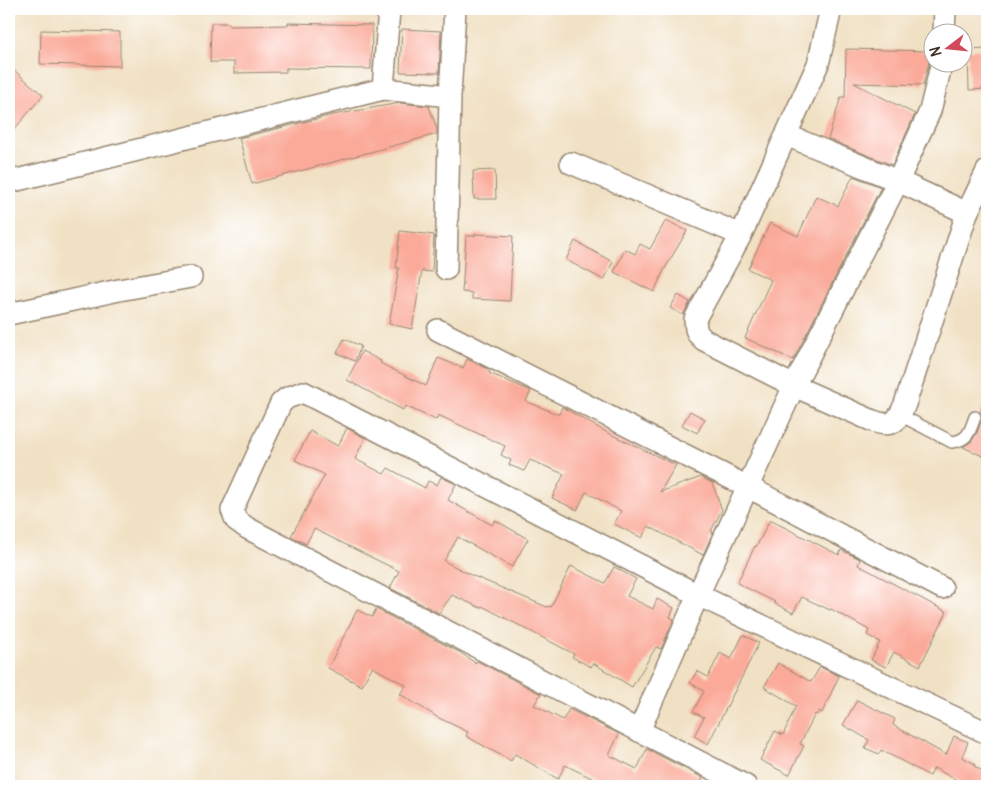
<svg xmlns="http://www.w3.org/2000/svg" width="996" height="795" font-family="Delius,sans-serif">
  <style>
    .building { fill: #fbaa9a }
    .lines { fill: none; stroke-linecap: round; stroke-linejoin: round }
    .lane-casing { stroke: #968671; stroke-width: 14 }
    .street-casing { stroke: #968671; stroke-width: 24 }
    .lane { stroke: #fff; stroke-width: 11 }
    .street { stroke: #fff; stroke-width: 21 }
  </style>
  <rect width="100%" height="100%" fill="#fff"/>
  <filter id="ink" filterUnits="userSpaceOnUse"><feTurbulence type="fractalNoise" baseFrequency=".02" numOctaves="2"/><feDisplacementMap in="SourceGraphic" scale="10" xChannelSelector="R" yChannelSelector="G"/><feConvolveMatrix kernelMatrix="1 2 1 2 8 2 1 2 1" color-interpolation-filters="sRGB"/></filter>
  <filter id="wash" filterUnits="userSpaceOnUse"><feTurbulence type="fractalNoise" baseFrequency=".0096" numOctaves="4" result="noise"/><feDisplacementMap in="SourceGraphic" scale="20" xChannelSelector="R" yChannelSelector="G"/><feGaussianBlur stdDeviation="1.12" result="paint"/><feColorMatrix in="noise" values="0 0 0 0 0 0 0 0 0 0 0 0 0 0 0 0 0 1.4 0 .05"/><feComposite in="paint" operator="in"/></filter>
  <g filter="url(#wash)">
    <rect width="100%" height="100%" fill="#f1e1c4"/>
    <g id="blocks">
      <!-- building -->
      <path class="building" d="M 211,23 L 229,23 L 229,26 L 288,25 L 288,23 L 372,25 L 371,69 L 286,68 L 286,72 L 234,73 L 234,62 L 210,62 Z
        M 402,29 L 441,31 L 439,73 L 400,72 Z
        M 41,30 L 120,32 L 120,66 L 40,64 Z
        M 846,49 L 930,51 L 930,58 L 923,85 L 854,83 L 915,114 L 892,165 L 828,139 L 841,97 L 845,97 Z
        M 987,49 L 987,89 L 969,90 L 968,50 Z
        M 9,66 L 43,95 L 9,136 Z
        M 400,103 L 429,106 L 437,129 L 437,134 L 252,184 L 239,138 L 333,115 Z
        M 495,170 L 496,199 L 474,199 L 473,171 Z
        M 853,176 L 881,187 L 793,360 L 745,338 L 771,280 L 748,269 L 770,223 L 798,236 L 816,196 L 838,206 Z
        M 666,220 L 687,231 L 664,270 L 654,292 L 614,272 L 625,249 L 635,254 L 640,244 L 650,249 Z
        M 400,231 L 434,235 L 432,272 L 422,271 L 412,329 L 389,324 L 399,268 L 396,268 Z
        M 475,234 L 513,236 L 510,301 L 472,299 L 472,293 L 462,292 L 466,236 L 475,236 Z
        M 575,241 L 613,262 L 604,280 L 566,260 Z
        M 678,295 L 690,302 L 683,315 L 670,308 Z
        M 344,339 L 361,346 L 355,361 L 337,353 Z
        M 362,351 L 381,361 L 380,363 L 426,386 L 438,358 L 463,368 L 467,359 L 490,370 L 489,373 L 531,391 L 526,401 L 557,414 L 559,414 L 562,407 L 608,433 L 676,465 L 660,492 L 701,477 L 712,483 L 722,510 L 711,531 L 713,532 L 703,555 L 648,526 L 642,538 L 614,524 L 621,511 L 586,492 L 577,510 L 552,498 L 564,474 L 530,460 L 524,471 L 509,465 L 511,460 L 501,455 L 505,446 L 438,415 L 436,420 L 405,406 L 403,410 L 347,380 Z
        M 987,397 L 987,458 L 963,447 L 971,442 L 977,433 L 982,419 L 980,412 Z
        M 690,411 L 705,419 L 697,433 L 682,425 Z
        M 347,428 L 365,438 L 355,459 L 384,474 L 388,468 L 425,488 L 428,481 L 437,485 L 441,477 L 456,484 L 448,500 L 492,525 L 495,520 L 528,539 L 512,567 L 458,537 L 444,561 L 471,575 L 547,607 L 548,606 L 551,607 L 571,566 L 605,583 L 614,567 L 636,579 L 627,596 L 653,609 L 657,599 L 674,608 L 670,617 L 674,619 L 661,649 L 656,647 L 632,687 L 593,663 L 591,667 L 572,657 L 574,654 L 482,606 L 481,608 L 452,595 L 439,613 L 390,588 L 399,571 L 314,529 L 306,544 L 291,536 L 325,475 L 295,460 L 310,431 L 338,446 Z
        M 770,520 L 839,555 L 841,550 L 860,559 L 858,565 L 947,612 L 920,666 L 894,652 L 886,667 L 871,660 L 880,642 L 867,635 L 869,630 L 831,609 L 830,610 L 802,597 L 793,613 L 774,603 L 775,602 L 737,583 L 755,546 L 756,547 Z
        M 376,609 L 461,653 L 475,663 L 477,661 L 541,694 L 534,705 L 563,720 L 569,709 L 619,734 L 609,755 L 637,769 L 647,749 L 703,778 L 699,786 L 608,786 L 565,765 L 558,779 L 515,754 L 511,761 L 466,736 L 468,732 L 437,717 L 400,694 L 406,685 L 372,667 L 362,686 L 328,668 L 357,610 L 372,617 Z
        M 743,635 L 759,643 L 708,744 L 694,736 L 704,717 L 693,712 L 704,691 L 690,683 L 697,671 L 708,677 L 720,653 L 731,659 Z
        M 778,663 L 811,682 L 820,667 L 839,676 L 822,713 L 819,711 L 817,715 L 815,714 L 800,744 L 804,746 L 789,775 L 760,760 L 775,731 L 783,735 L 796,706 L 764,687 Z
        M 857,700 L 895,719 L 893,725 L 946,755 L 954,736 L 968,742 L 962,757 L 975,764 L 974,766 L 987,774 L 987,786 L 968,786 L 934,768 L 930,776 L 881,750 L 879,754 L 865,748 L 869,740 L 843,725 Z"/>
    </g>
  </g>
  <g filter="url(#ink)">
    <use href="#blocks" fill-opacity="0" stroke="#968671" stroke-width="1"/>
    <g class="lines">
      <defs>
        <path id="lane" d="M 900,415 L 952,442 C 969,440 970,430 975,417"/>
        <path id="street" d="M 831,9 L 818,64 L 741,235 L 695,319 L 696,329 L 698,334 L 704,340 L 794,386 L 873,421 C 893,428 897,422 905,404 L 967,213 L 987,171
          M 944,32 L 945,9
          M 383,89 L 450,96
          M 786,135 L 898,181 L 967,213
          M 571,163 L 741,235
          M 9,182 L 383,89 L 389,9
          M 446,269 L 450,96 L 455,9
          M 9,314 L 119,290 L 191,277
          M 438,330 L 748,487 L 942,588
          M 639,731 L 698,595 L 794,386 L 898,181 L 930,111 L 942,62
          M 746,786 L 247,528 L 236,520 L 232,510 L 281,403 L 287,398 L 303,392 L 698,595 L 987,733"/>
      </defs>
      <!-- lane casing -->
      <use href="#lane" class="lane-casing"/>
      <!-- street casing -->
      <use href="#street" class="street-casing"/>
      <!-- lane -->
      <use href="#lane" class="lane"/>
      <!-- street -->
      <use href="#street" class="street"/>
    </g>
  </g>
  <!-- margin -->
  <rect width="996" height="795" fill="none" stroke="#fff" stroke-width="30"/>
  <!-- north arrow -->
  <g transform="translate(948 48) rotate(254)"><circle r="24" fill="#ffffff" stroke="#b1aaa5"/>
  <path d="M0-4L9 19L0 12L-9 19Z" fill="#d1495b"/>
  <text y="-8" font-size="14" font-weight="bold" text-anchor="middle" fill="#3b2a1e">N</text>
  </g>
</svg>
